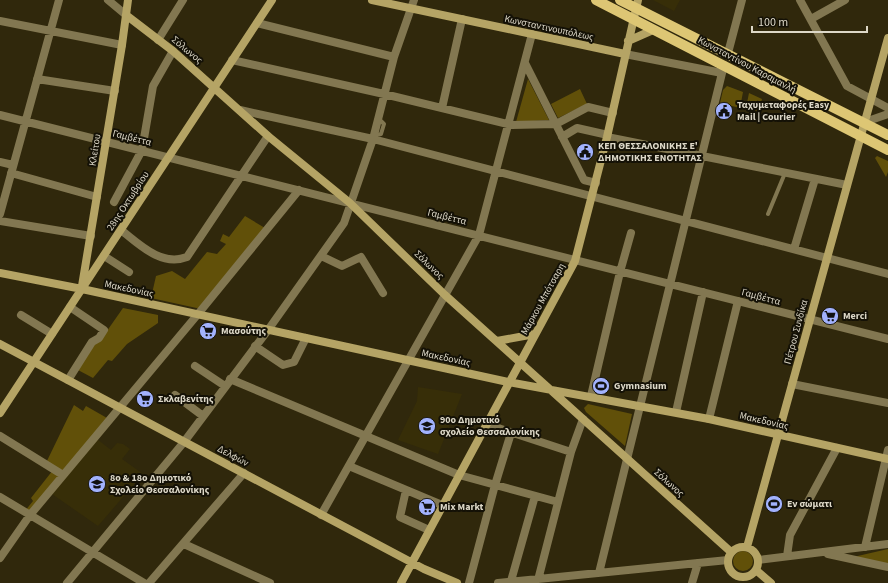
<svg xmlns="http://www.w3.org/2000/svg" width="888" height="583" font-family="'Source Sans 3',sans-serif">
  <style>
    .built { fill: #372e08 }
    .green { fill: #615009 }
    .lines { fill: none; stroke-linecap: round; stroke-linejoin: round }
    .lane { stroke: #827751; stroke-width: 4 }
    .street { stroke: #827751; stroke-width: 8 }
    .secondary { stroke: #b5a465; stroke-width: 8 }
    .primary { stroke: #ddc674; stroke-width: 10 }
    .labels { text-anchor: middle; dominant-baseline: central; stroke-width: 4; stroke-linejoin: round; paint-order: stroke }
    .street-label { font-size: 10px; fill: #ddd8c8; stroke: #141106 }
    .poi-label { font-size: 10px; font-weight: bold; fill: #ddd8c8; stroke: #141106; text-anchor: start }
  </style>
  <rect width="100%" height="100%" fill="#30280c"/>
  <!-- built -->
  <path class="built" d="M 653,0 L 680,0 L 674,11 Z
    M 418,387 L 462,394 L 438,454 L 398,440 L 417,401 Z
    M 97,439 L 111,450 L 117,443 L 123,444 L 130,449 L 122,459 L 143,474 L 98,526 L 52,494 Z"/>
  <!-- green -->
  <path class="green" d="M 528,79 L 549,120 L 516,122 Z
    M 727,86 L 743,92 L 740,108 L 720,103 L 723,90 Z
    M 580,89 L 587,104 L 558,118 L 551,104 Z
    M 749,93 L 762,99 L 759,111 L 746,108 Z
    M 877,156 L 888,161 L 888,172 L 886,177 L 875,158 Z
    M 245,216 L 265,228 L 201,309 L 151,298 L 156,276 L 172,271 L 185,279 L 207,252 L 217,254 L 226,244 L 220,241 L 223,234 L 229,237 Z
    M 123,308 L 158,315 L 158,323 L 127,344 L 112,361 L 108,360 L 93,378 L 78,370 L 94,344 L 102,338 Z
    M 588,404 L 632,414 L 625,446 L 586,412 L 584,408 Z
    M 74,405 L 83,411 L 86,406 L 107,418 L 28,513 L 25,511 L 33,501 L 31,498 L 53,470 L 45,465 Z
    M 888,549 L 888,567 L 849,558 Z
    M733 561a10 10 0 1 1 20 0a10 10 0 1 1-20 0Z"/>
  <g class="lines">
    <!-- lane -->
    <path class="lane" d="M 373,136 L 381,134 L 384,124 L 381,121
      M 768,214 L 785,173"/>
    <!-- street -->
    <path class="street" d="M 108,0 L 126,15
      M 800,0 L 847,86 L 888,108
      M 811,19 L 845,0
      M 0,21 L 122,45
      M 257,23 L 394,57
      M 158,40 L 183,0
      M 728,53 L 742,0
      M 625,54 L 722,73
      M 232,60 L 384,94 L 512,125 L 556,124 L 588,107 L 613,113
      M 525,63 L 584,180 L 596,183
      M 37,79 L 115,91
      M 442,108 L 462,19
      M 240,110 L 373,139 L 888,274
      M 0,115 L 888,339
      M 865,122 L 888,114
      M 562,137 L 577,128 L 608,135
      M 607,137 L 847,185
      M 0,162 L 13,165
      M 11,173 L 97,197
      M 114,202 L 142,150 L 153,86 L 173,51
      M 0,214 L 59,0
      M 0,221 L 91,236
      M 121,230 C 139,244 161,267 187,257 L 268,136
      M 794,249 L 815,179
      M 104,256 L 129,272
      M 321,256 L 342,266 L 361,257 L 383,293
      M 21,315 L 52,334
      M 255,346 L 283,365 L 294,362 L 306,338
      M 195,366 L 225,386
      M 230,379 L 459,475 L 558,502
      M 68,380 L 92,342 L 99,338 L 104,330 L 70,307
      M 792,384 L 888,403
      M 175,395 L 203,416
      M 591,396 L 620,272 L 631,233
      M 676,412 L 703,292
      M 709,419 L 738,301
      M 486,424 L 571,452
      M 0,436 L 63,475
      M 349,466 L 442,505
      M 406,490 L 400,517 L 429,530
      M 0,497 L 144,583
      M 321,515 L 479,235 L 532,34
      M 184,544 L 270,583
      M 865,547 L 888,450
      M 828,554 L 888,567
      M 787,556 L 790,535 L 837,448
      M 0,558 L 30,515 L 198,314 L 299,190
      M 758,560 L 888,544
      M 599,573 L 724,65
      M 538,580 L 571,452 L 583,419
      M 511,581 L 535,496
      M 67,583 L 184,442 L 268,330 L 344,223 L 373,139 L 394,57 L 414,0
      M 149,583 L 244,473
      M 469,583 L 495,485 L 511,433
      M 498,583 L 728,560
      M 692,583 L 698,563"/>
    <!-- secondary -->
    <path class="secondary" d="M 372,0 L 625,54
      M 126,15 L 173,51 L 268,136 L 350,203 L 445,295 L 731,552
      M 628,41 L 653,30
      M 0,273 L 82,289 L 508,382 L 709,419 L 888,459
      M 82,286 L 122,45 L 128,0
      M 497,341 L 535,334
      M 0,344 L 424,569 L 457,583
      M 0,413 L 272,0
      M728 562a15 15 0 1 1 30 0a15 15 0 1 1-30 0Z
      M 747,547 L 888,38
      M 756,570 L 771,583
      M 401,583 L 575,261 L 607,137 L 638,0"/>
    <!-- primary -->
    <path class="primary" d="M 596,0 L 888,150
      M 620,0 L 888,135"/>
  </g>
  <!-- icons -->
  <defs>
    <symbol id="civic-disc" viewBox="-11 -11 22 22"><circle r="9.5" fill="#a2b2fd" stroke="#141106"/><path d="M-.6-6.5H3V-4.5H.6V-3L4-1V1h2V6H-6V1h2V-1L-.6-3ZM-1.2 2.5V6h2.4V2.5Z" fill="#111"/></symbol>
    <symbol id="supermarket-disc" viewBox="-11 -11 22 22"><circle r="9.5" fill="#a2b2fd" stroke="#141106"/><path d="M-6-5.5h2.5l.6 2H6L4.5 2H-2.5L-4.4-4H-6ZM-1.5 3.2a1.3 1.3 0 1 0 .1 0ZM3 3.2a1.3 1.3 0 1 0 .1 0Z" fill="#111"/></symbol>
    <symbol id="stadium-disc" viewBox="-11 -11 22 22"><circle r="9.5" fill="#a2b2fd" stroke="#141106"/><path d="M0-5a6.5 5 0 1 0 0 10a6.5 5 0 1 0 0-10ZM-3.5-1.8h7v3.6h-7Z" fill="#111"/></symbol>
    <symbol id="school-disc" viewBox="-11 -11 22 22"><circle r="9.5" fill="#a2b2fd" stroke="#141106"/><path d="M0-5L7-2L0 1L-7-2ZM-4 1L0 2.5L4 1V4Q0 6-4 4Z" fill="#111"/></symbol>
  </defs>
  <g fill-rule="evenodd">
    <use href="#civic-disc" x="714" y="101" width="20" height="20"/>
    <use href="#civic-disc" x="575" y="142" width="20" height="20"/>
    <use href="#supermarket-disc" x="820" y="306" width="20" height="20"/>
    <use href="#supermarket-disc" x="198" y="321" width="20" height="20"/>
    <use href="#stadium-disc" x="591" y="376" width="20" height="20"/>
    <use href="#supermarket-disc" x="135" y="389" width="20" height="20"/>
    <use href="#school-disc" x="417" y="416" width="20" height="20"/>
    <use href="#school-disc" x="87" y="474" width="20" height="20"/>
    <use href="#stadium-disc" x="764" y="494" width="20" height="20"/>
    <use href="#supermarket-disc" x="417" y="497" width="20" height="20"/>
  </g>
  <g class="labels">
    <!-- street labels -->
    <g class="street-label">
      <text transform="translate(549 28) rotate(12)">Κωνσταντινουπόλεως</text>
      <text transform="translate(187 50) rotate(40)">Σόλωνος</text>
      <text transform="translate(747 65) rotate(28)">Κωνσταντίνου Καραμανλή</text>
      <text transform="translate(132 138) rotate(14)">Γαμβέττα</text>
      <text transform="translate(95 150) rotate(-81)">Κλείτου</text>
      <text transform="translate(128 201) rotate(-57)">28ης Οκτωβρίου</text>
      <text transform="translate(447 217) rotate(14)">Γαμβέττα</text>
      <text transform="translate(429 265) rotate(44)">Σόλωνος</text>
      <text transform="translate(129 289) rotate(12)">Μακεδονίας</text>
      <text transform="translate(761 297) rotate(15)">Γαμβέττα</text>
      <text transform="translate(543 299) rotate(-61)">Μάρκου Μπότσαρη</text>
      <text transform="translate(796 332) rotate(-75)">Πέτρου Συνδίκα</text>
      <text transform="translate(446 358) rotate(12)">Μακεδονίας</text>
      <text transform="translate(764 421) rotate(13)">Μακεδονίας</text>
      <text transform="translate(233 456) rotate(28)">Δελφών</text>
      <text transform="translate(669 483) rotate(42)">Σόλωνος</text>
    </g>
    <!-- poi labels -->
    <g class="poi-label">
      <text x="737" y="105">Ταχυμεταφορές Easy<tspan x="737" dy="12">Mail | Courier</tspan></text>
      <text x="598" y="146">ΚΕΠ ΘΕΣΣΑΛΟΝΙΚΗΣ Ε'<tspan x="598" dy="12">ΔΗΜΟΤΙΚΗΣ ΕΝΟΤΗΤΑΣ</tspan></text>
      <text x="843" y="316">Merci</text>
      <text x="221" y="331">Μασούτης</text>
      <text x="614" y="386">Gymnasium</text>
      <text x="158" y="399">Σκλαβενίτης</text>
      <text x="440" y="420">90ο Δημοτικό<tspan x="440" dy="12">σχολείο Θεσσαλονίκης</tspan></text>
      <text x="110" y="478">8ο &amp; 18ο Δημοτικό<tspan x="110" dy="12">Σχολείο Θεσσαλονίκης</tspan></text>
      <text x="787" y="504">Εν σώματι</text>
      <text x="440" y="507">Mix Markt</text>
    </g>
  </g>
  <!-- scale -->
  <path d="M752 26v6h115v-6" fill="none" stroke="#ddd8c8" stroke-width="2"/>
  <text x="758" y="26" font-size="12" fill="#ddd8c8" stroke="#141106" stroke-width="3" paint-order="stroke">100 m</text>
</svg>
